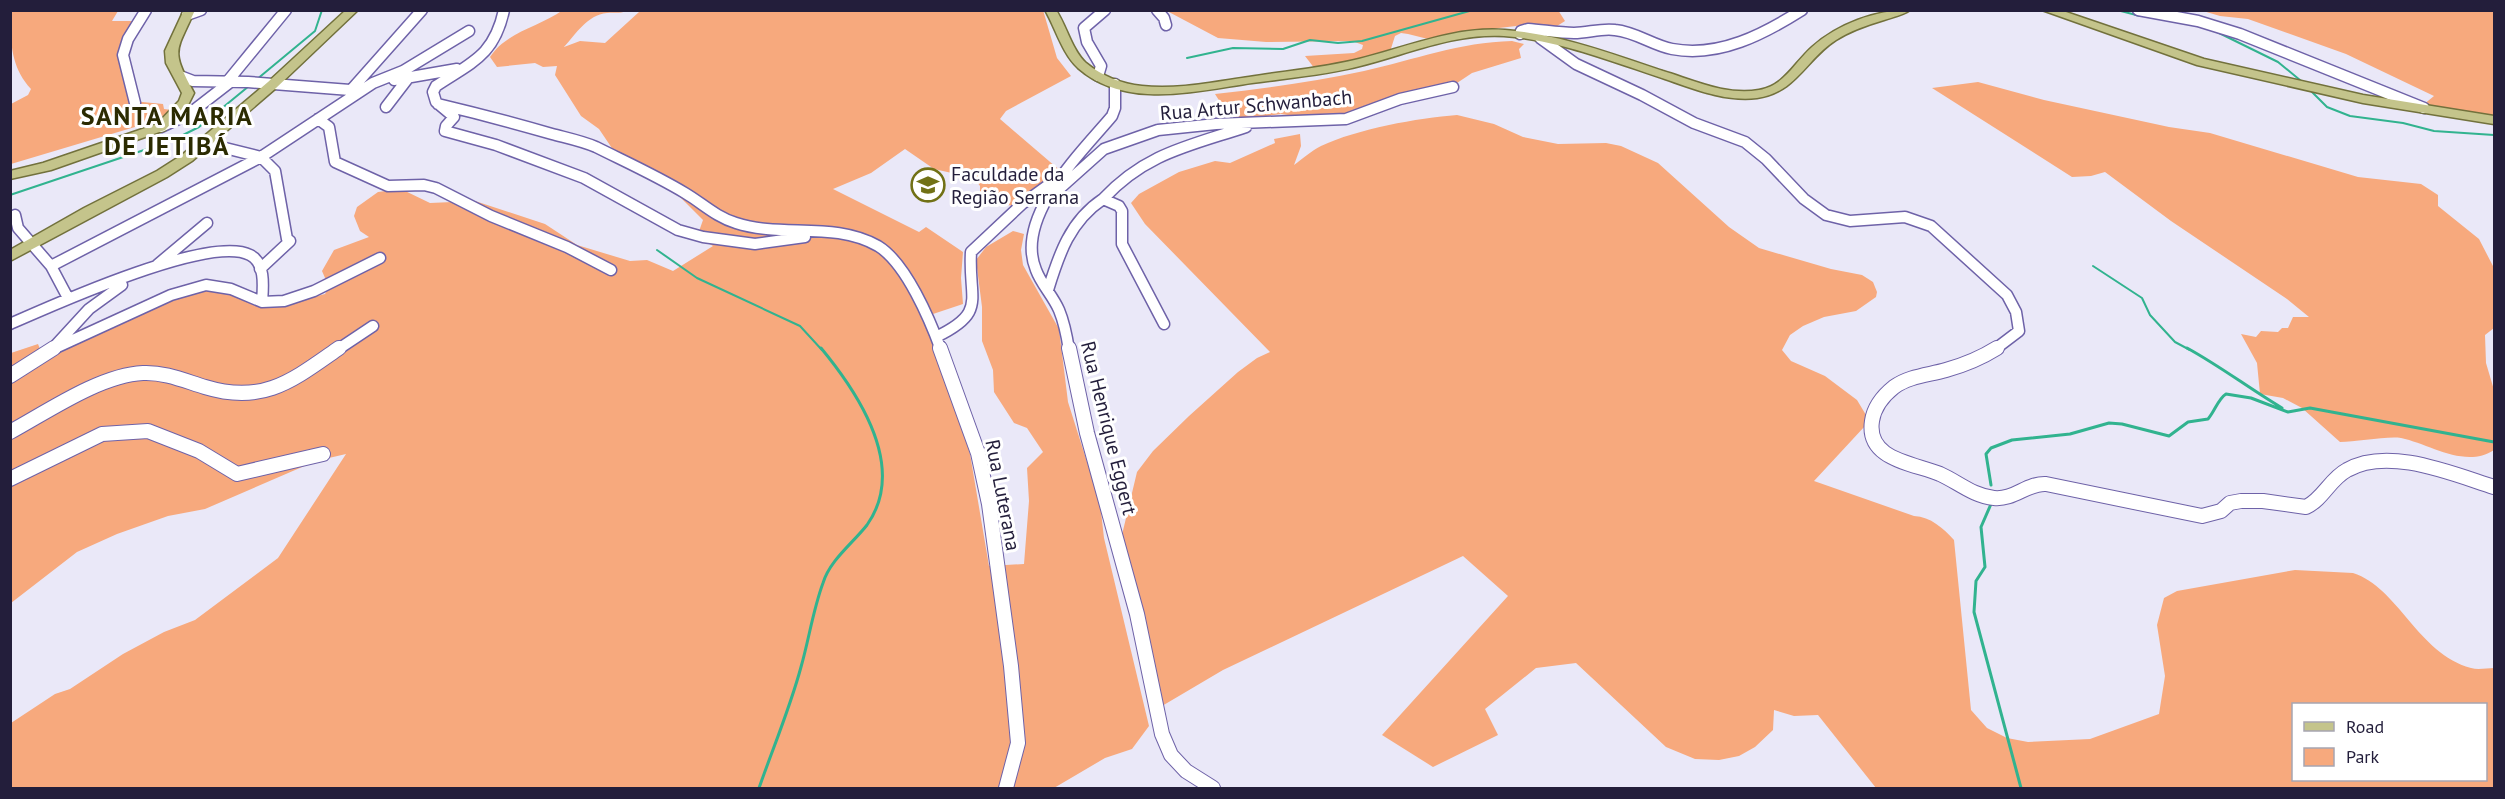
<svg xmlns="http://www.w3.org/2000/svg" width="2505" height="799" font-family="'PT Sans',sans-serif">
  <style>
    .green { fill: #f7a97d; fill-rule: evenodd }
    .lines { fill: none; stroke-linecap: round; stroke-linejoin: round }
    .stream-far1 { stroke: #31b38f; stroke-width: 2 }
    .stream { stroke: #31b38f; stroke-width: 3 }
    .minor-far1-casing { stroke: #6e62a8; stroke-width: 13 }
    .minor-casing { stroke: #6e62a8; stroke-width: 16 }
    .major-casing { stroke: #72713c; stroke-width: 3 }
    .minor-far1 { stroke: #fff; stroke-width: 10 }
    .minor { stroke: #fff; stroke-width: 14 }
    .major { fill: #c4c48b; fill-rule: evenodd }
    .labels { text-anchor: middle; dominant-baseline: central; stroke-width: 6; stroke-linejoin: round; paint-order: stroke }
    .street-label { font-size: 20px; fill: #231e3b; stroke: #fff }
    .poi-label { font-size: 20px; fill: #231e3b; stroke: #fff; text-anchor: start }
    .district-label { font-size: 26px; font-weight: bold; letter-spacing: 1.5px; fill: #2b2b01; stroke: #fff }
  </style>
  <rect width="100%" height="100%" fill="#eae8f8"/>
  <!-- green -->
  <path class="green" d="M 11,10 L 118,11 L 112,21 L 139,21 L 126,52 C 132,66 142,86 127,98 L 132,101 L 163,104 L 164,109 L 172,110 L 155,121 L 11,164 L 11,104 L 28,95 L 31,89 C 10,66 10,40 11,10 Z
    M 563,10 L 626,11 C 619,14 614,12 607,13 C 587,15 576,34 564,47 L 580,41 L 605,43 L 639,12 L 634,11 L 1043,10 L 1057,58 L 1071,76 L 1006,111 L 1000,119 L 1063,173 L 1014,206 L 988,202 L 980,197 L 980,186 L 974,178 L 934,169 L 905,149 L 871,173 L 833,189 L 919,232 L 926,227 L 963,252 L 961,278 L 963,304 L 927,316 L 970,454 L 989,566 L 1024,564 L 1029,501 L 1027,468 L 1043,452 L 1027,428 L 1014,423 L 994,392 L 993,370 L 982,341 L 982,307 L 976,260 L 986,247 L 1013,231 L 1024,234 L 1021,250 L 1023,265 L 1059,329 L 1068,402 L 1100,503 L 1104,538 L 1149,726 L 1132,749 L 1105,758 L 1054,788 L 11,788 L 11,723 L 55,694 L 70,689 L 123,654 L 164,632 L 195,620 L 278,558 L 346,454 L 316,461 L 205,509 L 168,516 L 117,534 L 77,552 L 11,603 L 11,353 L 38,344 L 40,349 L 202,288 L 228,293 L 246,301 L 271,308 L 325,294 L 329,287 L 322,271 L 334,250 L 369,237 L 360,231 L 354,216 L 357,207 L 378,192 L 401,189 L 430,203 L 475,201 L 545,224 L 577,245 L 630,261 L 647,260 L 673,271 L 713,246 L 697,237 L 703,220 L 670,187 L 622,163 L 599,129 L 581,116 L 555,75 L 557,66 L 543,67 L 535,63 L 497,67 L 490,57 C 506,32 539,27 563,10 Z
    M 1558,10 L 1565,21 L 1554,28 L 1525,25 L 1499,28 L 1436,41 L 1408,34 L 1401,33 L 1395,36 L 1388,58 L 1318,73 L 1305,56 L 1354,53 L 1362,49 L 1363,45 L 1352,41 L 1266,42 L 1218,38 L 1167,11 Z
    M 2203,11 L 2494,11 L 2494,121 L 2452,116 L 2423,105 L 2434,96 L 2346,54 L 2248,19 L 2220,16 Z
    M 1512,41 L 1524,44 L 1519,49 L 1521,58 L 1472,73 L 1454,85 L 1329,121 L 1281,114 L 1232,121 L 1215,94 C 1265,88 1315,82 1364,71 C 1414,60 1460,42 1512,41 Z
    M 1978,82 L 2044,100 L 2169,127 L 2210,133 L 2358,177 L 2421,184 L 2438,195 L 2438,206 L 2479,239 L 2494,268 L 2494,328 L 2485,335 L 2486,363 L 2494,390 L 2494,450 C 2465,469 2430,444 2401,438 C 2387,436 2356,442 2340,442 L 2302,408 L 2283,398 L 2260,394 L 2257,363 L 2241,334 L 2256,337 L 2261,331 L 2278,332 L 2282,328 L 2288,328 L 2293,317 L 2309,317 L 2287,299 L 2171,221 L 2105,172 L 2091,176 L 2072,177 L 1932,88 Z
    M 1457,115 L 1494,124 L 1523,137 L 1558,144 L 1606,143 L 1621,146 L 1658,163 L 1729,227 L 1759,248 L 1831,269 L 1862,275 L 1873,282 L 1877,292 L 1876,297 L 1856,311 L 1824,317 L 1803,326 L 1790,335 L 1782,350 L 1791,361 L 1825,376 L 1857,400 L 1866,415 L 1865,426 L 1814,481 L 1914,516 C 1931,517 1943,528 1954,540 L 1971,710 L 1987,728 L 2007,738 L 2028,742 L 2090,739 L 2159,714 L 2165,676 L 2157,625 L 2164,598 L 2177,591 L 2295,570 L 2353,573 C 2399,588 2417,653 2471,668 C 2478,670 2487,668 2494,668 L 2494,788 L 1876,788 L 1818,715 L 1794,716 L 1774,710 L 1773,730 L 1755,747 L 1739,756 L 1719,760 L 1695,759 L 1666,747 L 1576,663 L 1536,668 L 1485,709 L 1498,735 L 1433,767 L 1382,735 L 1508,596 L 1463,556 L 1223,670 L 1162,706 L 1121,539 L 1137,472 L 1153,451 L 1189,416 L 1238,372 L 1257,358 L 1270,352 L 1145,224 L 1131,203 L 1139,194 L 1179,172 L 1215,161 L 1230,163 L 1275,143 L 1274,139 L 1300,134 L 1301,146 L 1294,165 C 1302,159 1311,151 1321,146 C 1357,129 1418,118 1457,115 ZM 2294,704 L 2486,704 L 2486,780 L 2294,780 Z"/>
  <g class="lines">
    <!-- stream-far1 -->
    <path class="stream-far1" d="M 2117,10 L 2140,16
      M 2217,32 L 2278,62 L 2306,85
      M 1187,58 L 1233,48 L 1283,49 L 1310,40 L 1338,43 L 1362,41 L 1473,10
      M 256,80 L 315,31 L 322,10
      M 2310,90 L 2327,107 L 2350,116 L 2403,123 L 2434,131 L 2494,135
      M 10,195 L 171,141 L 199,127 L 249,86
      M 657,250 L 697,278 L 800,326 L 822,350
      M 2093,266 L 2142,298 L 2150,315 L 2175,342 L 2190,350"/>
    <!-- stream -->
    <path class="stream" d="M 2187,348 C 2220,366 2250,389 2282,408
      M 1991,485 L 1986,454 L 1991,448 L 2012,440 L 2070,434 L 2109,423 L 2122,424 L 2169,436 L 2188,422 L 2208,419 C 2215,411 2218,399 2226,394 L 2251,398 L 2288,412 L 2310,408 L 2494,442
      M 1991,504 L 1981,527 L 1985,567 L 1976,581 L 1974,612 L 2021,788
      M 759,788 C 773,748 790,708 801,667 C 809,639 813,610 823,583 C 830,560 853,543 867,525 C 908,467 859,394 821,348"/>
    <defs>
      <path id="minor-far1" d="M 504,10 C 494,56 472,62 436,86 L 433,92 L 436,102 L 454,117 L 446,126 L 445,131 L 496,145 L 584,178 L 678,230 L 703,237 L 755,244 L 805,237
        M 1157,10 L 1164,18 L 1166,25
        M 2138,10 L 2198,21 L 2240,34 L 2424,108
        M 187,15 L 201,10
        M 1520,34 L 1521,31 L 1528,29 C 1543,30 1559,33 1574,33 C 1588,33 1601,28 1615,30 C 1636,32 1652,45 1672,49 C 1719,58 1764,34 1802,10
        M 1540,38 L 1576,64 L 1642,95 L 1694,123 L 1745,142 L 1766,159 L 1804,199 L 1826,215 L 1850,221 L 1905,217 L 1931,226 L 2007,295 L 2016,312 L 2019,331 L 1994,350
        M 180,76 L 193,81 L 248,82 L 350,90 L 362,87
        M 1098,76 L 1101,66 L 1087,42 L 1084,28 L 1105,10
        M 394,80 L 457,69
        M 227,82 L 286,10
        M 351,90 L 422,10
        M 135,103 L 123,55 L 128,39 L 146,10
        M 438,104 C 476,113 514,123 552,134 C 567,138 582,141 596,147 C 626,162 657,176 685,193 C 702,203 716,217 736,223 C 782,238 834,221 878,246 C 906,263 930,320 941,350
        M 386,107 L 409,77
        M 318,119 L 329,127 L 335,162 L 388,186 L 424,185 L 436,188 L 491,216 L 567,247 L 611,270
        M 161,127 L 189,114 L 229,83
        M 205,143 L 261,157 L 275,171 L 287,239 L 290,241 L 260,269
        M 1057,191 L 1104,149 L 1158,130 L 1216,124 L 1346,119 L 1400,99 L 1453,87
        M 1103,199 C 1146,153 1189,146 1246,127
        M 15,215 L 18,228 L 51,266 L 68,298
        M 157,265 L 207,223
        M 51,266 L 261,157 L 373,83 L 403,71 L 469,31
        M 1048,290 C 1059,254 1070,221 1103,199 L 1119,206 L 1122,211 L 1122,244 L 1164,324
        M 10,324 C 53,305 210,234 250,255 C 266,263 263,288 262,302
        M 936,337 C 988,312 968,300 971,252 L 1022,204 L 1058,178
        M 55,346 L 89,309 L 122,285
        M 51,350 L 171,295 L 206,285 L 231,289 L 262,302 L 284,301 L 314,291 L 380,258
        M 337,350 L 373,326
        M 1069,350 C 1067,337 1064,322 1059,310 C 1053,296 1041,284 1036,270 C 1014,217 1081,153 1112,116 L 1115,108 L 1115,84"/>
      <path id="minor" d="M 940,348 L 978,453 L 989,504 L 1011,666 L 1018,743 L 1006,788
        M 1069,348 L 1087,433 L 1137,614 L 1162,734 L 1171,755 L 1186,771 L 1213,788
        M 1997,348 C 1981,358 1964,365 1946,370 C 1929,375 1909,376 1894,387 C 1884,395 1874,407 1872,421 C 1866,460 1913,463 1940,474 C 1958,482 1973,496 1994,498 C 2014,500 2027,483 2046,484 L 2202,516 L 2221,511 L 2230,503 L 2241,501 L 2263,501 L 2306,507 C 2323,499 2330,479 2347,470 C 2388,446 2453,474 2494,487
        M 10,376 L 54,348
        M 10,432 C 47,412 100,375 143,373 C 165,372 185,381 205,387 C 264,405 293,380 339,348
        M 10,479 L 102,434 L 148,431 L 199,451 L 237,474 L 323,454"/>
      <path id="major" d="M 184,10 L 195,10 C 175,54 171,49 194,93 L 188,105 L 165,130 L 51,170 L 10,179 L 10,171 L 43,163 L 157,124 L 179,101 L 182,93 L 166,63 L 165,51 Z
        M 346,10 L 358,10 L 276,88 L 192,161 L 167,177 L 10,261 L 10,250 L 84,208 L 157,171 L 182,155 L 268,82 Z
        M 1045,10 L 1056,10 C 1067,27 1072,50 1086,63 C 1102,76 1122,84 1142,86 C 1177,90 1214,82 1249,77 C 1286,71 1323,68 1359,59 C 1407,47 1455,26 1505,30 C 1559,34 1612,54 1663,71 C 1693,80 1726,96 1759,90 C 1784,86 1794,63 1812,47 C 1838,24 1875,10 1910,10 C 1903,15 1893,17 1884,20 C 1867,25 1850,31 1836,40 C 1805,60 1797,92 1757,98 C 1726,102 1694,89 1665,79 C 1613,62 1559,40 1504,36 C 1454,33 1408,54 1360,66 C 1325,75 1288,78 1252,83 C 1196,91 1126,110 1078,68 C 1062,53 1056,29 1045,10 Z
        M 2042,10 L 2060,10 L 2204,59 L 2363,95 L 2494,116 L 2494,124 L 2363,103 L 2197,65 Z"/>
    </defs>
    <!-- minor-far1 casing -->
    <use href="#minor-far1" class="minor-far1-casing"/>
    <!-- minor casing -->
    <use href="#minor" class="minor-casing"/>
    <!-- major casing -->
    <use href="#major" class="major-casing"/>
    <!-- minor-far1 -->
    <use href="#minor-far1" class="minor-far1"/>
    <!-- minor -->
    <use href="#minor" class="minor"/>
    <!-- major -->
    <use href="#major" class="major"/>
  </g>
  <!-- icons -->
  <defs>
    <symbol id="university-ring" viewBox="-11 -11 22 22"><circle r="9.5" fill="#fff" stroke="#717116" stroke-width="1.5"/><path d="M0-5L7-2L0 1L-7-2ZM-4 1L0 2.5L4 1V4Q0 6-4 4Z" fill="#717116"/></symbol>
  </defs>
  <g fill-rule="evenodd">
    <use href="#university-ring" x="909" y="166" width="38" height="38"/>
  </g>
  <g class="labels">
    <!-- street labels -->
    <g class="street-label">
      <text transform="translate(1256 105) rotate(-5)">Rua Artur Schwanbach</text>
      <text transform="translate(1109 428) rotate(76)">Rua Henrique Eggert</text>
      <text transform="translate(1003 495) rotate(79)">Rua Luterana</text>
    </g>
    <!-- poi labels -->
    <g class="poi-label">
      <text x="951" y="174">Faculdade da<tspan x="951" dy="23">Região Serrana</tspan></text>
    </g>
    <!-- district labels -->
    <g class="district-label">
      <text x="167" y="115">SANTA MARIA<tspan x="167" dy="30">DE JETIBÁ</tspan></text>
    </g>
  </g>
  <!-- border -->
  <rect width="2505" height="799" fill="none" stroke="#231e3b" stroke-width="24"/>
  <!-- legend -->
  <rect x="2292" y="703" width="195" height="78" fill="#ffffff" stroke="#a7a5b1" stroke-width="1.5"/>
  <rect x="2304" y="722" width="30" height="9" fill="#c4c48b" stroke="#a7a5b1" stroke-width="1.5"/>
  <text x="2346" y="733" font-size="18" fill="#231e3b">Road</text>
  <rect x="2304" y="748" width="30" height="18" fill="#f7a97d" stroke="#a7a5b1" stroke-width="1.5"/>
  <text x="2346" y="763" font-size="18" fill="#231e3b">Park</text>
</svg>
